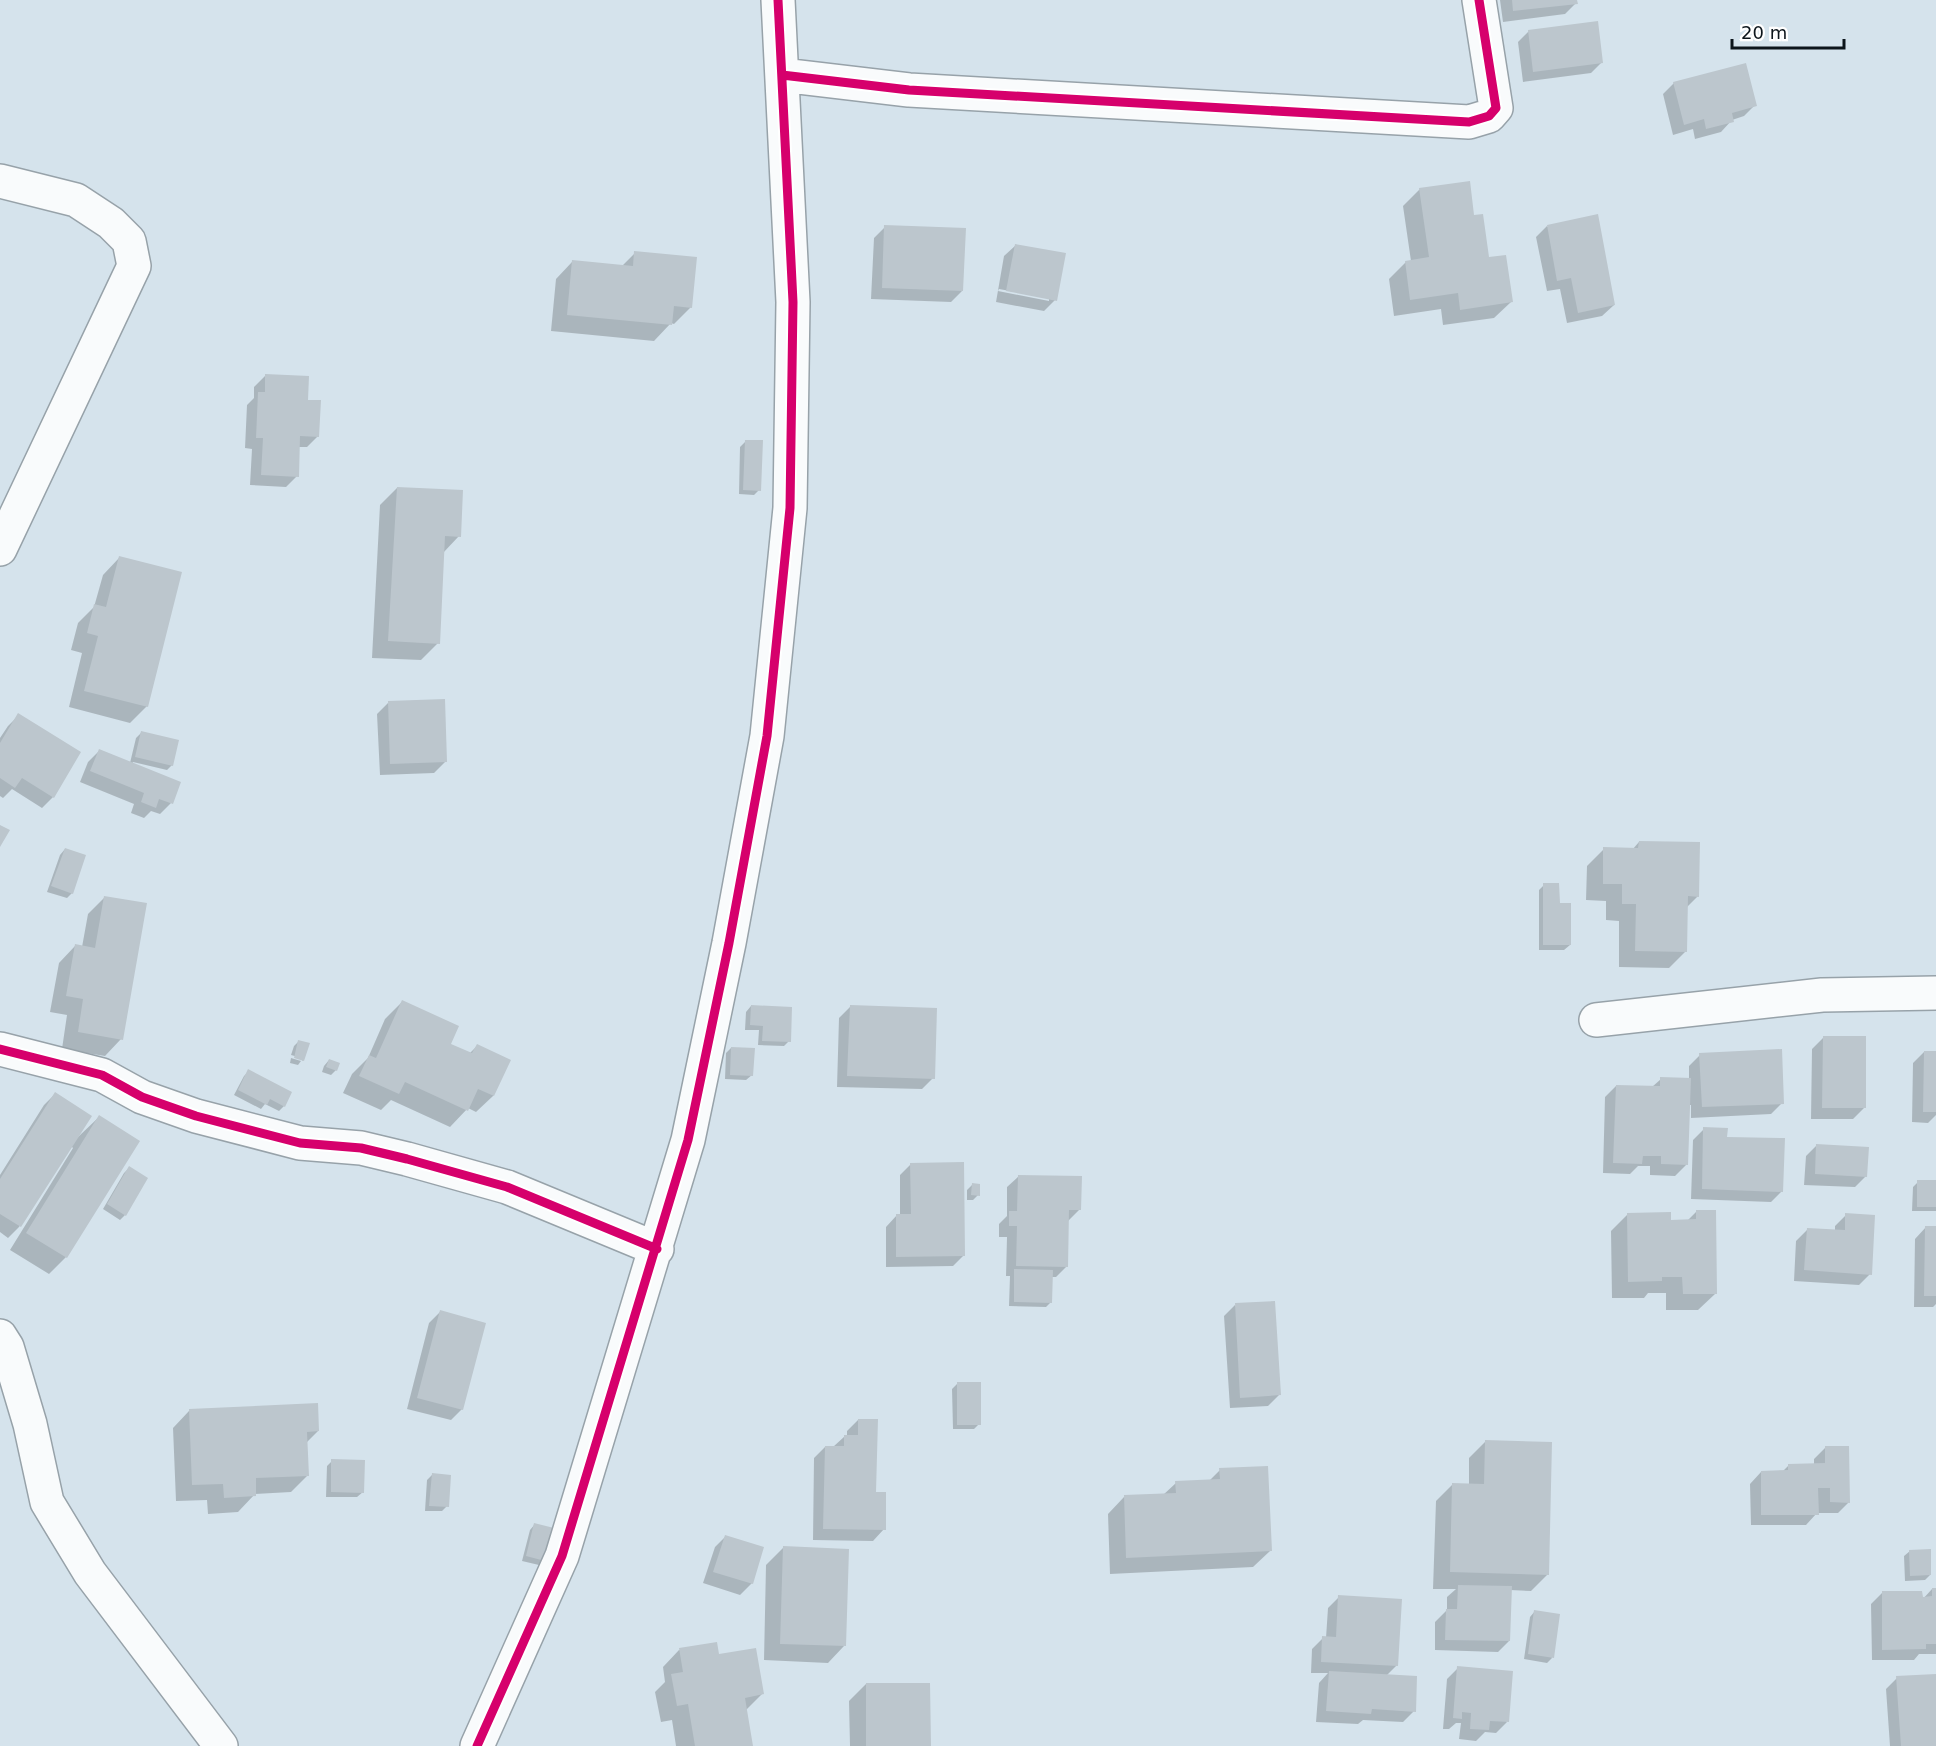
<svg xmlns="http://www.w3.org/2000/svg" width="1936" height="1746" font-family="'DejaVu Sans',sans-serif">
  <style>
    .shadow { fill: #0003; fill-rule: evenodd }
    .building { fill: #bcc6cd }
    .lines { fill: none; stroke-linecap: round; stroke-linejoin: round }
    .minor-casing { stroke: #97a2a9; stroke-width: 36 }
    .minor { stroke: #f9fbfc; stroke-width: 33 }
    .cycleway-casing { stroke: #fff; stroke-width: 13 }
    .cycleway { stroke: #d6006c; stroke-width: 9 }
  </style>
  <rect width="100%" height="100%" fill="#d5e3ec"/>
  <!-- shadow -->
  <path class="shadow" d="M 1500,0 L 1576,0 L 1576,3 L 1565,14 L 1503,22 Z
    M 1529,31 L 1602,62 L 1591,73 L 1523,82 L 1518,42 Z
    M 1674,83 L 1755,105 L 1744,116 L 1732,120 L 1721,132 L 1695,139 L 1693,129 L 1673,135 L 1663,94 Z
    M 1420,189 L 1473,217 L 1488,259 L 1511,302 L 1494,318 L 1443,325 L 1441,309 L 1394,316 L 1389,279 L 1406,262 L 1411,261 L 1403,206 Z
    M 1547,226 L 1614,305 L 1602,316 L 1567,323 L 1560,289 L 1547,291 L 1536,237 Z
    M 885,227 L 962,291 L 951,302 L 871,299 L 874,238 Z
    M 1016,245 L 1055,300 L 1044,311 L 996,302 L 1004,256 ZM 999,289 L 1049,298 L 1049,301 L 998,291 Z
    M 635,253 L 691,307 L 674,324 L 671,323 L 654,341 L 551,331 L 556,279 L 572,262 L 621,267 Z
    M 265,376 L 306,401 L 318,436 L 307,447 L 298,447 L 297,476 L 286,487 L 250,485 L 252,449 L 245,448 L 247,405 L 254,398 L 254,387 Z
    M 746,441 L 759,490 L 754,495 L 739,494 L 740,447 Z
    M 397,488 L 459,536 L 443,553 L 438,643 L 421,660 L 372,658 L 380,505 Z
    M 119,558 L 147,706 L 130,723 L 69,707 L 82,653 L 71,650 L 78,623 L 94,607 L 103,575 Z
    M 388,703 L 445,762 L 434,773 L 380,775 L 377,714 Z
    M 19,715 L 53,797 L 42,808 L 12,789 L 3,798 L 0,796 L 0,738 L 8,726 Z
    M 141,733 L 172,765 L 167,770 L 133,762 L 132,764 L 171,803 L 160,814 L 151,811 L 144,818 L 131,813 L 134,804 L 80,782 L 88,762 L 99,751 L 130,763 L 136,738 Z
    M 1639,842 L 1698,896 L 1687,907 L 1686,951 L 1669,968 L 1619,967 L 1619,921 L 1606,920 L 1606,901 L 1586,900 L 1587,866 L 1604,849 L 1632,850 Z
    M 65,849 L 72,893 L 67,898 L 47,892 L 60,855 Z
    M 1544,885 L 1558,905 L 1570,945 L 1564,950 L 1539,950 L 1539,890 Z
    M 105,897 L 121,1039 L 105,1056 L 62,1049 L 67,1015 L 50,1012 L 59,963 L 75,946 L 82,947 L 88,914 Z
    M 402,1002 L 449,1045 L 469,1054 L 477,1046 L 509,1060 L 493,1096 L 476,1112 L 468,1108 L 450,1127 L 391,1100 L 381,1110 L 343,1093 L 352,1074 L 368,1058 L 385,1019 Z
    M 751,1006 L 789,1041 L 784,1046 L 758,1045 L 759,1030 L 745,1030 L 746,1012 Z
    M 850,1007 L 933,1078 L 922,1089 L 837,1087 L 839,1018 Z
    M 1823,1038 L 1864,1108 L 1853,1119 L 1811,1119 L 1812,1049 Z
    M 299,1041 L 303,1060 L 302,1061 L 302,1058 L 291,1055 L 294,1046 Z
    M 731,1048 L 752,1075 L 746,1080 L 725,1079 L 726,1053 Z
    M 1924,1052 L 1936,1052 L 1936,1115 L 1928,1123 L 1912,1122 L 1913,1063 Z
    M 1700,1055 L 1782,1103 L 1771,1114 L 1691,1118 L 1691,1105 L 1688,1105 L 1686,1165 L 1675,1176 L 1650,1175 L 1650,1166 L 1638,1166 L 1630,1174 L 1603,1173 L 1605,1097 L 1616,1086 L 1652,1087 L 1661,1079 L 1689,1080 L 1689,1066 Z
    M 291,1058 L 301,1061 L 298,1065 L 290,1063 Z
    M 329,1060 L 336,1070 L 331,1075 L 322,1072 L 324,1066 Z
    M 249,1071 L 284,1106 L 279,1111 L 265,1104 L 261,1109 L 234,1095 L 244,1076 Z
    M 55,1094 L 78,1137 L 99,1117 L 138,1141 L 66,1257 L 49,1274 L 10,1250 L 73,1148 L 71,1146 L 19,1227 L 8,1238 L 0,1232 L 0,1175 L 44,1105 Z
    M 1704,1129 L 1726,1138 L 1782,1191 L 1771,1202 L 1691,1199 L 1693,1140 Z
    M 1817,1145 L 1866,1176 L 1855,1187 L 1804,1185 L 1806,1156 Z
    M 911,1164 L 964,1255 L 953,1266 L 886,1267 L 886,1227 L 897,1215 L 900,1215 L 900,1175 Z
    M 129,1168 L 125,1215 L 120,1220 L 103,1209 L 124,1173 Z
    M 1019,1176 L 1080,1209 L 1068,1221 L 1067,1266 L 1056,1277 L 1051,1277 L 1051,1302 L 1046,1307 L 1009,1306 L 1010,1276 L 1006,1276 L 1007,1237 L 999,1237 L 999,1224 L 1007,1216 L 1007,1187 Z
    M 1918,1182 L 1936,1182 L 1936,1211 L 1912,1211 L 1913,1187 Z
    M 973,1184 L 978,1195 L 973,1200 L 967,1200 L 967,1190 Z
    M 1696,1212 L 1715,1294 L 1698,1310 L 1666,1310 L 1666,1293 L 1648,1293 L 1644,1298 L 1612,1298 L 1611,1231 L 1628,1214 L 1669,1221 L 1687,1221 Z
    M 1846,1215 L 1870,1274 L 1859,1285 L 1794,1281 L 1796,1241 L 1807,1230 L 1835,1231 L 1835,1226 Z
    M 1926,1227 L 1936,1228 L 1936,1304 L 1933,1307 L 1914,1307 L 1915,1239 Z
    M 1235,1305 L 1279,1395 L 1268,1406 L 1230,1408 L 1224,1316 Z
    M 440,1312 L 462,1409 L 451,1420 L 407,1409 L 429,1323 Z
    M 957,1384 L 979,1424 L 974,1429 L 953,1429 L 952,1389 Z
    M 189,1411 L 318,1431 L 306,1443 L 308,1475 L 291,1492 L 255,1494 L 238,1512 L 208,1514 L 207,1500 L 176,1501 L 173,1428 Z
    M 858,1420 L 884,1529 L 873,1541 L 813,1540 L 814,1458 L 825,1447 L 833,1447 L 845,1436 L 847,1436 L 847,1431 Z
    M 1486,1441 L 1548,1574 L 1531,1591 L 1510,1590 L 1509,1641 L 1498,1652 L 1435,1650 L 1435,1622 L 1447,1610 L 1447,1597 L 1456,1589 L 1433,1589 L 1436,1501 L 1452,1485 L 1469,1485 L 1469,1458 Z
    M 1825,1448 L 1849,1502 L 1838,1513 L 1817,1513 L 1806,1525 L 1751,1525 L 1750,1484 L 1761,1472 L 1782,1472 L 1789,1465 L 1814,1465 L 1814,1459 Z
    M 332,1461 L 363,1492 L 357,1497 L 326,1497 L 327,1466 Z
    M 1220,1470 L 1270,1551 L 1253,1567 L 1110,1574 L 1108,1514 L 1124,1497 L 1163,1495 L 1176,1483 L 1209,1481 Z
    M 432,1475 L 447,1506 L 442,1511 L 425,1511 L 427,1480 Z
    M 535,1524 L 544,1560 L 539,1565 L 522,1561 L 530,1530 Z
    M 726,1536 L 752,1583 L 740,1595 L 703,1583 L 715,1547 Z
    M 783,1548 L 844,1646 L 828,1663 L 764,1660 L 766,1565 Z
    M 1910,1551 L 1930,1575 L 1925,1580 L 1905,1581 L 1904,1556 Z
    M 1932,1589 L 1936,1589 L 1936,1654 L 1919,1654 L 1914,1660 L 1872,1660 L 1871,1604 L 1882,1593 L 1922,1600 Z
    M 1339,1597 L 1397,1665 L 1386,1676 L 1414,1711 L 1403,1722 L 1363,1720 L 1358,1724 L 1316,1722 L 1319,1683 L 1328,1673 L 1311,1673 L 1312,1649 L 1323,1638 L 1326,1638 L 1328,1608 Z
    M 1535,1611 L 1552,1658 L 1547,1663 L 1524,1659 L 1530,1617 Z
    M 679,1650 L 718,1656 L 762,1694 L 746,1710 L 752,1746 L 676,1746 L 672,1720 L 661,1722 L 655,1692 L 665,1682 L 663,1667 Z
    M 1458,1668 L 1507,1722 L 1496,1733 L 1485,1732 L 1476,1741 L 1459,1739 L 1461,1723 L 1456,1723 L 1449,1729 L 1443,1729 L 1447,1679 Z
    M 1936,1675 L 1936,1746 L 1890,1746 L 1886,1689 L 1897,1678 Z
    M 866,1684 L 929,1746 L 850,1746 L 849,1701 Z"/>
  <!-- building -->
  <path class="building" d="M 1512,0 L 1577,0 L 1578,4 L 1513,11 Z
    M 1598,21 L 1603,63 L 1533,72 L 1528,30 Z
    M 1746,63 L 1757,106 L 1732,113 L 1734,122 L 1706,129 L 1704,119 L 1684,125 L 1673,82 Z
    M 1470,181 L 1474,215 L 1483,214 L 1489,257 L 1506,255 L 1513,302 L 1460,310 L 1458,293 L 1410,300 L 1405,261 L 1429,257 L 1419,188 Z
    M 1598,214 L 1615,305 L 1578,313 L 1571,278 L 1557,281 L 1547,225 Z
    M 884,225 L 966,228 L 963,291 L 882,288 Z
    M 1015,244 L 1066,253 L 1057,301 L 1006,291 Z
    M 634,251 L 697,257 L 692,308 L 674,306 L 672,325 L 567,315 L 572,260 L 633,266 Z
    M 265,374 L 309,376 L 308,400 L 321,400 L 319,437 L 300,436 L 299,477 L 261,475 L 263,438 L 256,438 L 258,392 L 265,392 Z
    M 745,440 L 763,440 L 761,491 L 743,490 Z
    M 397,487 L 463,490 L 461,537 L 445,536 L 440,644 L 388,641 Z
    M 119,556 L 182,572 L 148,707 L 84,691 L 98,636 L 87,633 L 94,604 L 106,607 Z
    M 445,699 L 447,762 L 390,764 L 388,701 Z
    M 18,713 L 81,752 L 54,798 L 22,778 L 15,788 L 0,778 L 0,743 Z
    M 141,731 L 179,740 L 173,766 L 135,757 Z
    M 99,749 L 181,782 L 173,804 L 159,799 L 156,808 L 141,802 L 144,793 L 90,771 Z
    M 0,825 L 10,830 L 0,847 Z
    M 1639,841 L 1700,842 L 1699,897 L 1688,896 L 1687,952 L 1635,951 L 1636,904 L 1622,904 L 1622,884 L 1603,884 L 1603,847 L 1638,848 Z
    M 65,848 L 86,855 L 73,894 L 51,886 Z
    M 1543,883 L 1559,883 L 1560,903 L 1571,903 L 1571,945 L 1543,945 Z
    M 104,896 L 147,903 L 123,1040 L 78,1032 L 83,999 L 66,996 L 75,944 L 95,948 Z
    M 402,1000 L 459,1026 L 451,1044 L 472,1053 L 477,1044 L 511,1060 L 494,1096 L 478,1089 L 468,1111 L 405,1082 L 399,1094 L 359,1076 L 369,1055 L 376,1058 Z
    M 751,1005 L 792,1007 L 791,1042 L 762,1041 L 763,1026 L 750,1025 Z
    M 850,1005 L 937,1008 L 935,1079 L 847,1076 Z
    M 1823,1036 L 1866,1036 L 1866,1108 L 1822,1108 Z
    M 298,1040 L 310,1043 L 304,1061 L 294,1058 Z
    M 731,1047 L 755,1048 L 753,1076 L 730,1075 Z
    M 1782,1049 L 1784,1104 L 1702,1107 L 1699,1053 Z
    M 1924,1051 L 1936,1051 L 1936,1112 L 1923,1112 Z
    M 329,1059 L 340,1063 L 337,1071 L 326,1067 Z
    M 248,1069 L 292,1092 L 285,1107 L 270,1099 L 267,1105 L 238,1090 Z
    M 1660,1077 L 1691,1078 L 1688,1165 L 1661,1164 L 1661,1156 L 1643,1156 L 1642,1164 L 1613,1163 L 1616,1085 L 1660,1086 Z
    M 55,1092 L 92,1116 L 21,1227 L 0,1214 L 0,1179 Z
    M 99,1115 L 140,1141 L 67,1258 L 26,1233 Z
    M 1703,1127 L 1728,1128 L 1727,1137 L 1785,1138 L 1783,1192 L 1702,1189 Z
    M 1816,1144 L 1869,1147 L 1867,1177 L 1815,1174 Z
    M 964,1162 L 965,1256 L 896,1257 L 896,1214 L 911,1214 L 910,1163 Z
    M 129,1166 L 148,1178 L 126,1216 L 107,1204 Z
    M 1018,1175 L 1082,1176 L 1081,1210 L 1069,1210 L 1068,1267 L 1016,1266 L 1017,1226 L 1009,1226 L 1009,1211 L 1017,1211 Z
    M 1917,1180 L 1936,1180 L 1936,1207 L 1917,1207 Z
    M 972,1183 L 980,1184 L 980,1196 L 971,1195 Z
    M 1696,1210 L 1716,1210 L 1717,1294 L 1683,1294 L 1682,1277 L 1662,1277 L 1662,1281 L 1628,1282 L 1627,1213 L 1671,1212 L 1671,1220 L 1696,1219 Z
    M 1845,1213 L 1875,1215 L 1872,1275 L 1804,1270 L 1807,1228 L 1845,1230 Z
    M 1925,1226 L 1936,1226 L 1936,1296 L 1924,1296 Z
    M 1014,1269 L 1053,1270 L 1052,1303 L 1014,1302 Z
    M 1275,1301 L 1281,1395 L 1240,1398 L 1235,1303 Z
    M 440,1310 L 486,1323 L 463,1410 L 417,1398 Z
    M 957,1382 L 981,1382 L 981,1425 L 957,1425 Z
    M 318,1403 L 319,1431 L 307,1432 L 309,1476 L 256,1478 L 256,1496 L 224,1498 L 223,1484 L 192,1485 L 189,1409 Z
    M 858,1419 L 878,1419 L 876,1492 L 886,1492 L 886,1530 L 823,1529 L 825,1446 L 844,1446 L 844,1435 L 858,1435 Z
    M 1485,1440 L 1552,1442 L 1549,1575 L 1450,1572 L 1452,1483 L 1484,1484 Z
    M 1825,1446 L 1849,1446 L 1850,1503 L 1830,1502 L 1830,1488 L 1818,1488 L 1819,1515 L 1761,1515 L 1761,1471 L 1788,1470 L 1788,1464 L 1825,1463 Z
    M 331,1459 L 365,1460 L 364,1493 L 331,1492 Z
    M 1268,1466 L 1272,1551 L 1126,1558 L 1124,1495 L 1176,1493 L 1175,1481 L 1220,1479 L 1219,1468 Z
    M 432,1473 L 451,1475 L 449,1507 L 429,1506 Z
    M 534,1523 L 554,1528 L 545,1561 L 526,1556 Z
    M 725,1535 L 764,1547 L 753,1584 L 713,1572 Z
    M 783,1546 L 849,1549 L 846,1646 L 780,1644 Z
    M 1931,1549 L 1931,1575 L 1910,1576 L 1909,1550 Z
    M 1458,1585 L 1512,1586 L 1510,1641 L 1445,1640 L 1446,1609 L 1457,1609 Z
    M 1932,1588 L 1936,1588 L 1936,1644 L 1926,1644 L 1926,1649 L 1882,1650 L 1882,1591 L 1922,1591 L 1923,1597 L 1932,1596 Z
    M 1338,1595 L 1402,1599 L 1398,1666 L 1321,1662 L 1322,1636 L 1336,1637 Z
    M 1534,1610 L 1560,1614 L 1554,1658 L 1528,1654 Z
    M 717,1642 L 719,1654 L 756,1648 L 764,1694 L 745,1698 L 753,1746 L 695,1746 L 688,1704 L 677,1706 L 671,1674 L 683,1672 L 679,1648 Z
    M 1457,1666 L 1513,1671 L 1509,1722 L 1490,1721 L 1489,1730 L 1470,1729 L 1471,1713 L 1462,1712 L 1462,1719 L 1453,1718 Z
    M 1329,1671 L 1417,1676 L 1416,1712 L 1372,1709 L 1371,1714 L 1326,1711 Z
    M 1936,1674 L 1936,1746 L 1901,1746 L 1896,1676 Z
    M 866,1683 L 930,1683 L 931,1746 L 866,1746 Z"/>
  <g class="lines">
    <defs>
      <path id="minor" d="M 782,75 L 909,90 L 1469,122 L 1489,116 L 1496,108 L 1479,0
        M 0,181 L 76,200 L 111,223 L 129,241 L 134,266 L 0,549
        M 1596,1020 L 1822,995 L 1936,993
        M 0,1049 L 102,1075 L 142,1097 L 196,1116 L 300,1143 L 361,1148 L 407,1159 L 507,1187 L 657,1249
        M 0,1336 L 7,1347 L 30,1424 L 47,1502 L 90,1573 L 221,1746
        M 477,1746 L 562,1556 L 688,1140 L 729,943 L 767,736 L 790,508 L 793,302 L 778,0"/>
    </defs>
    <!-- minor casing -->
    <use href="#minor" class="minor-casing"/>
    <!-- minor -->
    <use href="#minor" class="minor"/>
    <defs>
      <path id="cycleway" d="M 782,75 L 909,90 L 1469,122 L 1489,116 L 1496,108 L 1479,0
        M 0,1049 L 102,1075 L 142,1097 L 196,1116 L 300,1143 L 361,1148 L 407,1159 L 507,1187 L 657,1249
        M 477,1746 L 562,1556 L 688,1140 L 729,943 L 767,736 L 790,508 L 793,302 L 778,0"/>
    </defs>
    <!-- cycleway casing -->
    <use href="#cycleway" class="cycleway-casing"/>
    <!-- cycleway -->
    <use href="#cycleway" class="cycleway"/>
  </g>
  <!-- scale -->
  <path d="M1732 39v9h112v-9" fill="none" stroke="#0c151b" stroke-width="3"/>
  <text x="1741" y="39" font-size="18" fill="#0c151b" stroke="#ffffff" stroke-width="4.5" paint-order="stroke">20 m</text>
</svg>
